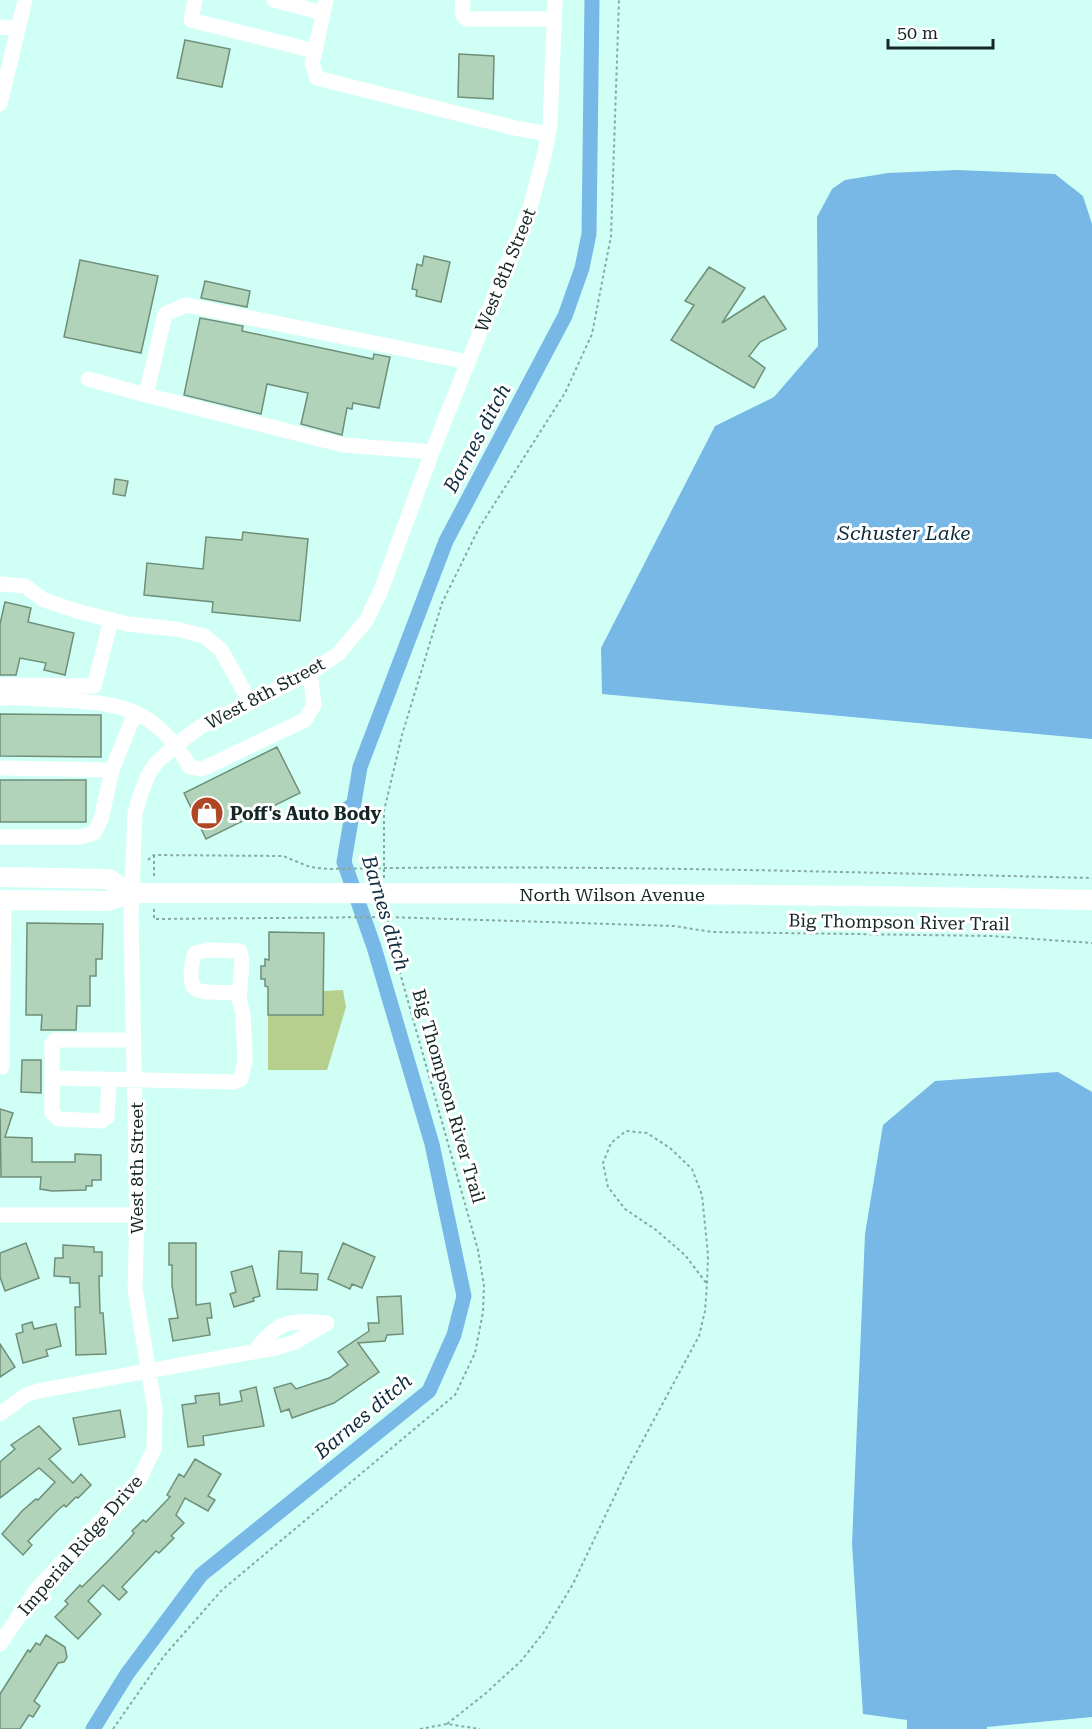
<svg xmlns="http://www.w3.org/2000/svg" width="1092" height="1729" font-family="'Roboto Serif',serif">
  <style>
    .green { fill: #b6cf8d }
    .water { fill: #78b8e6 }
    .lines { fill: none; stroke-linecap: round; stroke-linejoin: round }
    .stream { stroke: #78b8e6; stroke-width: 4.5 }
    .canal { stroke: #78b8e6; stroke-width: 15 }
    .building { fill: #b1d3ba; stroke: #6f8f79; stroke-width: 1.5 }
    .path { stroke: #86a9a3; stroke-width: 2; stroke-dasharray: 3 3; stroke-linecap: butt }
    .minor { stroke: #fff; stroke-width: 15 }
    .major { stroke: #fff; stroke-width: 20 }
    .labels { text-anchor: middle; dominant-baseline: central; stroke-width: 6; stroke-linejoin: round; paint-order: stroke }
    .street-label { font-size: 18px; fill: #152724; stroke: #fff }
    .poi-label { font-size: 18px; font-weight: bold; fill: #152724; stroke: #fff; text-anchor: start }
    .water-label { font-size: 20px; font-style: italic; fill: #0f2c3f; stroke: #fff }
  </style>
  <rect width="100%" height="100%" fill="#d0fff6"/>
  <!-- green -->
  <path class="green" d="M 343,990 L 346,1007 L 327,1070 L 268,1070 L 268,1015 L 323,1015 L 323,991 Z"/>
  <!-- water -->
  <path class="water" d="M 957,170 L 1055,174 L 1083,196 L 1092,224 L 1092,739 L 602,694 L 601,648 L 715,426 L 774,397 L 818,346 L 817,217 L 832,189 L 845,180 L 888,173 Z
    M 1058,1072 L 1092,1092 L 1092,1717 L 987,1727 L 987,1729 L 907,1729 L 907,1720 L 863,1714 L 852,1544 L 865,1234 L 883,1125 L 935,1081 Z"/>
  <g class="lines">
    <!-- stream -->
    <path class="stream" d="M 336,810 L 355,797"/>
    <!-- canal -->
    <path class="canal" d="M 93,1729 L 127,1674 L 201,1575 L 429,1391 L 454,1335 L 464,1296 L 432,1144 L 374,947 L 344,862 L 360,767 L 446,541 L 565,316 L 582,268 L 589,234 L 592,0"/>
  </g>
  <!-- building -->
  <path class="building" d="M 185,40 L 230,49 L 222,87 L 177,78 Z
    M 459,54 L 494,56 L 493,99 L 458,97 Z
    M 424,256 L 450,262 L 441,302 L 416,296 L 417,290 L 412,289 L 417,264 L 422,266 Z
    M 80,260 L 158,276 L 141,353 L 64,337 Z
    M 709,267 L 745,288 L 722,323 L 764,296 L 786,329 L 760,342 L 749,356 L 765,368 L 754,388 L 671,340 L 694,305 L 685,301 Z
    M 205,281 L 250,291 L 247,307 L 201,298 Z
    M 200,318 L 243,326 L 242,331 L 373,359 L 374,354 L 390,357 L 379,408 L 353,403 L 352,409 L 347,408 L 342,435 L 301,424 L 308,393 L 267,384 L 261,414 L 184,395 Z
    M 115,479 L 128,481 L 125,496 L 113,494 Z
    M 243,532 L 308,539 L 300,621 L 212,612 L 213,602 L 144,595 L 147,563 L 203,569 L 206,537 L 242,540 Z
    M 5,602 L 31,608 L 28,622 L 74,633 L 65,675 L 44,670 L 46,663 L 20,658 L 16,675 L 0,675 L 0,624 Z
    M 0,714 L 101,715 L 101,757 L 0,756 Z
    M 277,747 L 300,793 L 206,839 L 184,793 Z
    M 0,780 L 86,780 L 86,822 L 0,822 Z
    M 27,923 L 103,924 L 102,959 L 96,959 L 96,976 L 90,976 L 90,1006 L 77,1006 L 76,1030 L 41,1030 L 42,1015 L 26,1015 Z
    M 269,932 L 324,933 L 323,1015 L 268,1015 L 268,987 L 265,986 L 265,979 L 261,979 L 261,966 L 265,966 L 265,959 L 269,960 Z
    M 22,1060 L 41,1060 L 41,1093 L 21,1092 Z
    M 0,1109 L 13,1113 L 5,1137 L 32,1138 L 32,1162 L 75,1162 L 75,1154 L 101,1155 L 101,1180 L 92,1180 L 92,1186 L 86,1186 L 86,1190 L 52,1191 L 40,1189 L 41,1177 L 1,1177 Z
    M 26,1243 L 39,1278 L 5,1291 L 0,1277 L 0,1253 Z
    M 169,1243 L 196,1243 L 196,1305 L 210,1303 L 212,1318 L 207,1318 L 210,1335 L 173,1341 L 169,1319 L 178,1318 L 172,1286 L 172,1265 L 169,1265 Z
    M 343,1243 L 375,1257 L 362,1288 L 352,1284 L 350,1289 L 328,1279 Z
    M 63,1245 L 94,1247 L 94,1252 L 102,1252 L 102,1276 L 99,1276 L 100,1313 L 103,1313 L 106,1354 L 76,1355 L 75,1307 L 80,1307 L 79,1283 L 70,1283 L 70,1277 L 54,1276 L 55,1258 L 63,1258 Z
    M 279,1251 L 302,1252 L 301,1273 L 318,1274 L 317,1290 L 277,1289 Z
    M 252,1266 L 260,1296 L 253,1298 L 254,1301 L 234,1307 L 230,1294 L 236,1292 L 231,1272 Z
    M 401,1296 L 403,1334 L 387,1335 L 385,1341 L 358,1343 L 379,1372 L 334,1403 L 292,1418 L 289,1409 L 281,1412 L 274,1388 L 291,1383 L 296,1389 L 329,1378 L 348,1365 L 338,1352 L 369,1331 L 368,1323 L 379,1323 L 377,1297 Z
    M 32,1322 L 34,1329 L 56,1324 L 61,1346 L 46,1350 L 48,1356 L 23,1363 L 16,1334 L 23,1332 L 22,1325 Z
    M 0,1344 L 15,1367 L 0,1377 Z
    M 256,1387 L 264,1426 L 203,1436 L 204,1445 L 188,1447 L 182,1405 L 196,1403 L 195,1396 L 219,1393 L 220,1405 L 242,1401 L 240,1391 Z
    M 120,1410 L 125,1437 L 79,1445 L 73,1418 Z
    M 39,1426 L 61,1449 L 49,1459 L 73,1483 L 81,1474 L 91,1485 L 78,1498 L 76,1497 L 66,1507 L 64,1505 L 58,1510 L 28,1541 L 32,1545 L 23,1555 L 2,1534 L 22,1511 L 36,1499 L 38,1500 L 55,1482 L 39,1468 L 0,1498 L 0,1462 L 15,1449 L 11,1445 Z
    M 195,1459 L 221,1474 L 208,1496 L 215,1500 L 208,1511 L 185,1498 L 176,1515 L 184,1523 L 171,1536 L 174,1538 L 159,1553 L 156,1551 L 122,1587 L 127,1592 L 119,1600 L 103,1585 L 88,1601 L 101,1614 L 78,1639 L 55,1617 L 68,1604 L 65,1601 L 80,1585 L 82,1587 L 109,1560 L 130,1538 L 134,1533 L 132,1531 L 143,1520 L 146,1522 L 170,1497 L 167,1495 L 179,1474 L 184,1477 Z
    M 46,1635 L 65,1647 L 67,1657 L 64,1662 L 58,1663 L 34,1701 L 40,1706 L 33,1717 L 29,1715 L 20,1729 L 0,1729 L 0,1694 L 28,1650 L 30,1652 L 36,1643 L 40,1645 Z"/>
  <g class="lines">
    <!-- path -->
    <path class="path" d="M 154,855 L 154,876
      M 148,860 L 154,855 L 283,856 L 310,867 L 328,869 C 583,864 837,872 1092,878
      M 384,878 L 384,811 L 402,735 L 442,603 L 479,528 L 565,393 L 592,334 L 611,236 L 619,0
      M 154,909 L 154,919 L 387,917 L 674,926 L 712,932 L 992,936 L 1092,943
      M 447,1724 L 486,1693 L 521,1661 L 544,1632 L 573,1584 L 628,1468 L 699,1336 L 705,1311 L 707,1284 L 708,1255 L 702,1195 L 692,1169 L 670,1148 L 647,1133 L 626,1131 L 611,1143 L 603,1163 L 608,1187 L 625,1209 L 656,1230 L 685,1255 L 707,1284
      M 113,1729 L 164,1656 L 222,1590 L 455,1395 L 475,1353 L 483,1312 L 484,1286 L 478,1250 L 393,948 L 386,910
      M 420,1729 L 447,1724 L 480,1729"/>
    <!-- minor -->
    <path class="minor" d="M 195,0 L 191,20 L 315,51 L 326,0
      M 274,0 L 323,13
      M 463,0 L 462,14 L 466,19 L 554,19
      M 0,27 L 18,29
      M 315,51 L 312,63 L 317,78 L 515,128 L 548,134
      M 0,104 L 25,0
      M 88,379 L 146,395
      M 432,452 L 343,445 L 146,395 L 165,314 L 186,305 L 468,362
      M 0,584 L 25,586 L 44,600 L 80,612 L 128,624 L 176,629 L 204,636 L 221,650 L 250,702
      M 0,685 L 94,686 L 111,620
      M 0,698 C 19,697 38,699 56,700 C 119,702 156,708 190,767 L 202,769 L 305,720 L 314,705 L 310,673
      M 0,768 L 112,770 L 135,713
      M 0,837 L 80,837 L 94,833 L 101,819 L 112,770
      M 0,1067 L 2,1067 L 4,900
      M 52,1078 L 52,1044 L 55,1040 L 134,1040
      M 109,1080 L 107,1117 L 102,1121 L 59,1119 L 52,1113 L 52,1078 L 234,1082 L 241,1079 L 245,1060 L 243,1014 L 239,999 L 242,963 L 240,951 L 208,950 L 195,953 C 192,959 192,965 191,972 C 191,976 191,982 193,986 C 198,995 230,992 240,992
      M 0,1215 L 137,1215
      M 0,1414 L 26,1395 L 38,1391 L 275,1348 L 295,1342 L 327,1323 C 288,1320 279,1320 254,1352
      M 0,1644 L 37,1589 L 139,1480 L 154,1449 L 155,1410 L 135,1289 L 137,1215 L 131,917 L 135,813 L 141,793 L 148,775 L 156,763 L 177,744 L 200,727 L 310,673 L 338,654 L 366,621 L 381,590 L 432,452 L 530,208 L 545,152 L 550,124 L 555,0"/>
    <!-- major -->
    <path class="major" d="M 0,877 L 108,879 L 132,893
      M 0,900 L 107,901 L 132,893 C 452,893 772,893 1092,900"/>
  </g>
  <!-- icons -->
  <defs>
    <symbol id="shop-disc" viewBox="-11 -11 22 22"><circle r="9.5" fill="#ae4723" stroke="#fff"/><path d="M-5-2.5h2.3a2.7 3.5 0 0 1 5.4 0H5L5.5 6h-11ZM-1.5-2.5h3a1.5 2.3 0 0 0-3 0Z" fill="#fff"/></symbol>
  </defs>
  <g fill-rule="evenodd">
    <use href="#shop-disc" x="188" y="794" width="38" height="38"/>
  </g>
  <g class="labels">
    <!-- street labels -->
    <g class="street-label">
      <text transform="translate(505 270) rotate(-68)">West 8th Street</text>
      <text transform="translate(265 693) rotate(-28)">West 8th Street</text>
      <text x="612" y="894">North Wilson Avenue</text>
      <text transform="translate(899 922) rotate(1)">Big Thompson River Trail</text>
      <text transform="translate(449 1096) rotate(74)">Big Thompson River Trail</text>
      <text transform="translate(136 1168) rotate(-90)">West 8th Street</text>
      <text transform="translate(80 1545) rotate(-49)">Imperial Ridge Drive</text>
    </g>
    <!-- poi labels -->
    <g class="poi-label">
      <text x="230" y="813">Poff's Auto Body</text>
    </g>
    <!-- water labels -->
    <g class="water-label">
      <text transform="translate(477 438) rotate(-62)">Barnes ditch</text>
      <text x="904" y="533">Schuster Lake</text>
      <text transform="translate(386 913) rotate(73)">Barnes ditch</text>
      <text transform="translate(363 1416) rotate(-40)">Barnes ditch</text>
    </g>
  </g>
  <!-- scale -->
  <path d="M888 39v9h105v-9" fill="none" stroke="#152724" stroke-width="3"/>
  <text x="897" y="39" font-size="18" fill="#152724" stroke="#ffffff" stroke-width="4.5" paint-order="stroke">50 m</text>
</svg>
